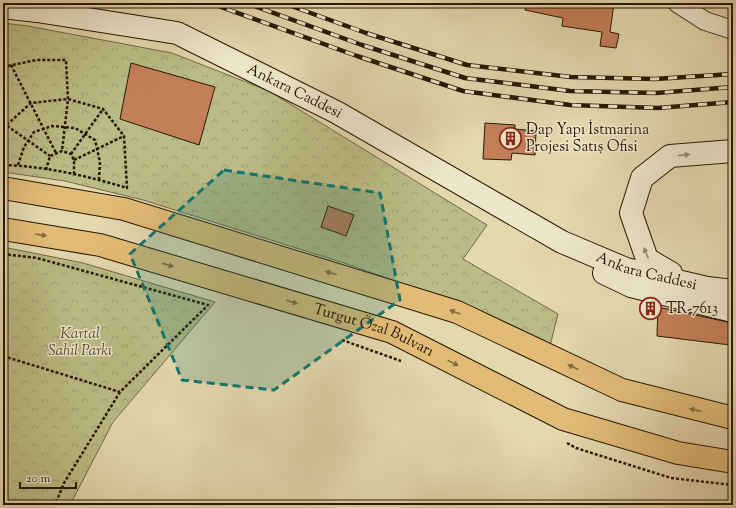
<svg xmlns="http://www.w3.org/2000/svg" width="736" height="508" font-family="'Sorts Mill Goudy',serif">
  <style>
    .park { fill: url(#park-crowns); stroke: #716a45 }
    .building { fill: #c47f59; stroke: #271705 }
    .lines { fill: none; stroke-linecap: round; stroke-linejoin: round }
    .minor-casing { stroke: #56472f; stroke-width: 20 }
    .secondary-casing { stroke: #271705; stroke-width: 24 }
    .trunk-casing { stroke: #271705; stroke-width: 24 }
    .path { stroke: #271705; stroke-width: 2.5; stroke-dasharray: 3 2; stroke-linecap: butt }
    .minor { stroke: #ede6ca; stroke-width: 18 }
    .secondary { stroke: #ede6ca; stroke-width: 22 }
    .trunk { stroke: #e2bc76; stroke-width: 22 }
    .rail-casing { stroke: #271705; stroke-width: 4.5 }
    .rail { stroke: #ede6ca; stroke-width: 3; stroke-dasharray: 9; stroke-linecap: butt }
    .oneway { fill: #948971 }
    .oneway2 { fill: #846a3e }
    .marked { fill: #0f766e; fill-opacity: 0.2; stroke: #0f766e; stroke-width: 3; stroke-dasharray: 8 5; stroke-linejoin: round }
    .labels { text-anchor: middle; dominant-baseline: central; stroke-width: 3; stroke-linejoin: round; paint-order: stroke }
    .street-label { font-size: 15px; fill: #271705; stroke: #ede6ca }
    .poi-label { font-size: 15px; fill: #271705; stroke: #ede6ca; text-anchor: start }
    .park-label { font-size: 15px; font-style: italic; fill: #53492b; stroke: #ede6ca }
  </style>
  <defs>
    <pattern id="park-crowns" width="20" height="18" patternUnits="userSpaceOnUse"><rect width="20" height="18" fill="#bbbc85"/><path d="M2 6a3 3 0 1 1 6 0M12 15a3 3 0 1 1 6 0" fill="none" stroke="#a1a171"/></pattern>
  </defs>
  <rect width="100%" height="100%" fill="#e4d8ad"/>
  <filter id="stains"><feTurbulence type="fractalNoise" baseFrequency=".005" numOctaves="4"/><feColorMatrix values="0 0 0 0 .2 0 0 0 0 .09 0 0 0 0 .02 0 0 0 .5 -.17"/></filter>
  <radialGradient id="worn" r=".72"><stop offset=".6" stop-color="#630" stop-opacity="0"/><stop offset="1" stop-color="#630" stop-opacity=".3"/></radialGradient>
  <!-- park -->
  <path class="park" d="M 3,23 L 28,26 L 172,53 L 269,91 L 487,225 L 463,259 L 558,314 L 549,350 L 469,307 L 344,263 L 143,200 L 65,181 L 3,172 Z
    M 3,247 L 83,263 L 215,302 L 113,422 L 70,505 L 3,505 Z"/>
  <!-- building -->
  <path class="building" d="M 526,3 L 614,3 L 610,32 L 619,34 L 616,48 L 600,46 L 602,32 L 562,26 L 563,18 L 525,10 Z
    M 131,63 L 215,87 L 199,145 L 120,119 Z
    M 485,123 L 515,125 L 515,129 L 536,131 L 535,155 L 512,153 L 511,160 L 483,159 Z
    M 328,206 L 354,215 L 346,236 L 321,227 Z
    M 658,307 L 732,323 L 730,345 L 657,336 Z"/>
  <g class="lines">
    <defs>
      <path id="minor" d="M 677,3 L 705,21 L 733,30"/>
      <g id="secondary">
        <path id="s1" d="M 3,7 L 37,11 L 177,33 L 336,112 L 562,242 L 626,269 L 707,288 L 733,291"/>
        <path d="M 604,273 L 631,286 L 733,311"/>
        <path d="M 671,273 L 647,259 L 631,213 L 642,178 L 670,156 L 733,151"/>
      </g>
      <g id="trunk">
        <path d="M 3,188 L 124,209 L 457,312 L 622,390 L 733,418"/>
        <path id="s2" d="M 3,229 L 100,245 L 392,332 L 563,419 L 678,453 L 733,462"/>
      </g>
    </defs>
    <!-- minor casing -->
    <use href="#minor" class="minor-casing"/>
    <!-- secondary casing -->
    <use href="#secondary" class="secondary-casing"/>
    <!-- trunk casing -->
    <use href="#trunk" class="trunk-casing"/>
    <!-- path -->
    <path class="path" d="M 11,65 L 56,153
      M 3,67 L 36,60 L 66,60 L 68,99 L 62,151
      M 3,123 L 50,156
      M 3,128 L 31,103 L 68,99 L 103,109 L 124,136 L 127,188 C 88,176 44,166 3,165
      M 71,154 L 103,109
      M 74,160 L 124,136
      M 18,165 L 24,147 L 34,132 L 52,126 L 75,128 L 95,140 L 100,162 L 99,179
      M 46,170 L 50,156 L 62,151 L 71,154 L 74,160 L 74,175
      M 3,254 L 37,258 L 208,305 L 120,392 L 64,483 L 55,505
      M 342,340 L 401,361
      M 3,356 L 120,392
      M 567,443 L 576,448 L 671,478 L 733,485"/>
    <!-- minor -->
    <use href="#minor" class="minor"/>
    <!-- secondary -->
    <use href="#secondary" class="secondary"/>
    <!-- trunk -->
    <use href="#trunk" class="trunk"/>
    <defs>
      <path id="rail" d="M 210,3 L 357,56 L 463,91 L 570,105 L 658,108 L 733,102
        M 246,3 L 362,45 L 465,78 L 570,91 L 656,93 L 733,87
        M 283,3 L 366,33 L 467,65 L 571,77 L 655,79 L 733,74"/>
    </defs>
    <!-- rail casing -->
    <use href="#rail" class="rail-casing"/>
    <!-- rail -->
    <use href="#rail" class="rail"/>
  </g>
  <!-- one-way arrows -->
  <defs><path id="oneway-solid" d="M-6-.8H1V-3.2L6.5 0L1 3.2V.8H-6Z"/></defs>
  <g class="oneway">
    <use href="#oneway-solid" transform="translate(684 155) rotate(-5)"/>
    <use href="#oneway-solid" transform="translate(646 253) rotate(-114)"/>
  </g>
  <g class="oneway2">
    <use href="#oneway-solid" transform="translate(41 235) rotate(9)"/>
    <use href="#oneway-solid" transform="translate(168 265) rotate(17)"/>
    <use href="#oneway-solid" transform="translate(331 273) rotate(-163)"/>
    <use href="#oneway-solid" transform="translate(292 302) rotate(17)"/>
    <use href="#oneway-solid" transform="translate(455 312) rotate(-160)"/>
    <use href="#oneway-solid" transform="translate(453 363) rotate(27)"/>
    <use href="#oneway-solid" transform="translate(573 367) rotate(-155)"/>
    <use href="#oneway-solid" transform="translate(695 410) rotate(-167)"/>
  </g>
  <!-- marked area -->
  <path class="marked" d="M 224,170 L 380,193 L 400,300 L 274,390 L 182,380 L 130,254 Z"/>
  <!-- icons -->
  <defs>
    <symbol id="building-ring" viewBox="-11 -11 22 22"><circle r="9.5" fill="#ede6ca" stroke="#8f2418" stroke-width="1.5"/><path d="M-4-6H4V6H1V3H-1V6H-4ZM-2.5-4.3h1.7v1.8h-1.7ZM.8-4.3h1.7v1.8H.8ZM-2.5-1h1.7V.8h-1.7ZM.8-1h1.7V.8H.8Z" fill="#8f2418"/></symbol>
  </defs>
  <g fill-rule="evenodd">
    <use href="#building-ring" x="498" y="126" width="25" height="25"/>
    <use href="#building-ring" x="638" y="296" width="25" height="25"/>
  </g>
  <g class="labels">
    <!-- street labels -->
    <g class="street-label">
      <text stroke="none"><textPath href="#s1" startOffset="307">Ankara Caddesi</textPath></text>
      <text stroke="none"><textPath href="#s1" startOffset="704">Ankara Caddesi</textPath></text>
      <text stroke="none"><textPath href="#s2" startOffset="385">Turgut Özal Bulvarı</textPath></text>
    </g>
    <!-- poi labels -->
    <g class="poi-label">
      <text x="526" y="130">Dap Yapı İstmarina<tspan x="526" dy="17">Projesi Satış Ofisi</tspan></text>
      <text x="666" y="309">TR-7613</text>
    </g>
    <!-- park labels -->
    <g class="park-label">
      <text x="80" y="334">Kartal<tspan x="80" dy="17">Sahil Parkı</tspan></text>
    </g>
  </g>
  <!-- margin -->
  <rect width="736" height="508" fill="none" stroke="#e4d8ad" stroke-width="16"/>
  <rect x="4" y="4" width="728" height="500" fill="none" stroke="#271705" stroke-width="2"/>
  <rect x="8" y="8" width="720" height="492" fill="none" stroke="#271705"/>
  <!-- scale -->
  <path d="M20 482v6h56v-6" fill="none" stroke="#271705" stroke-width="2"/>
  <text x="26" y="482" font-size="12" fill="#271705" stroke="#ede6ca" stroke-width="3" paint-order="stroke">20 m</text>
  <rect width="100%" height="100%" filter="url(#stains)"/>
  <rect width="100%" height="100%" fill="url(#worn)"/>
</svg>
